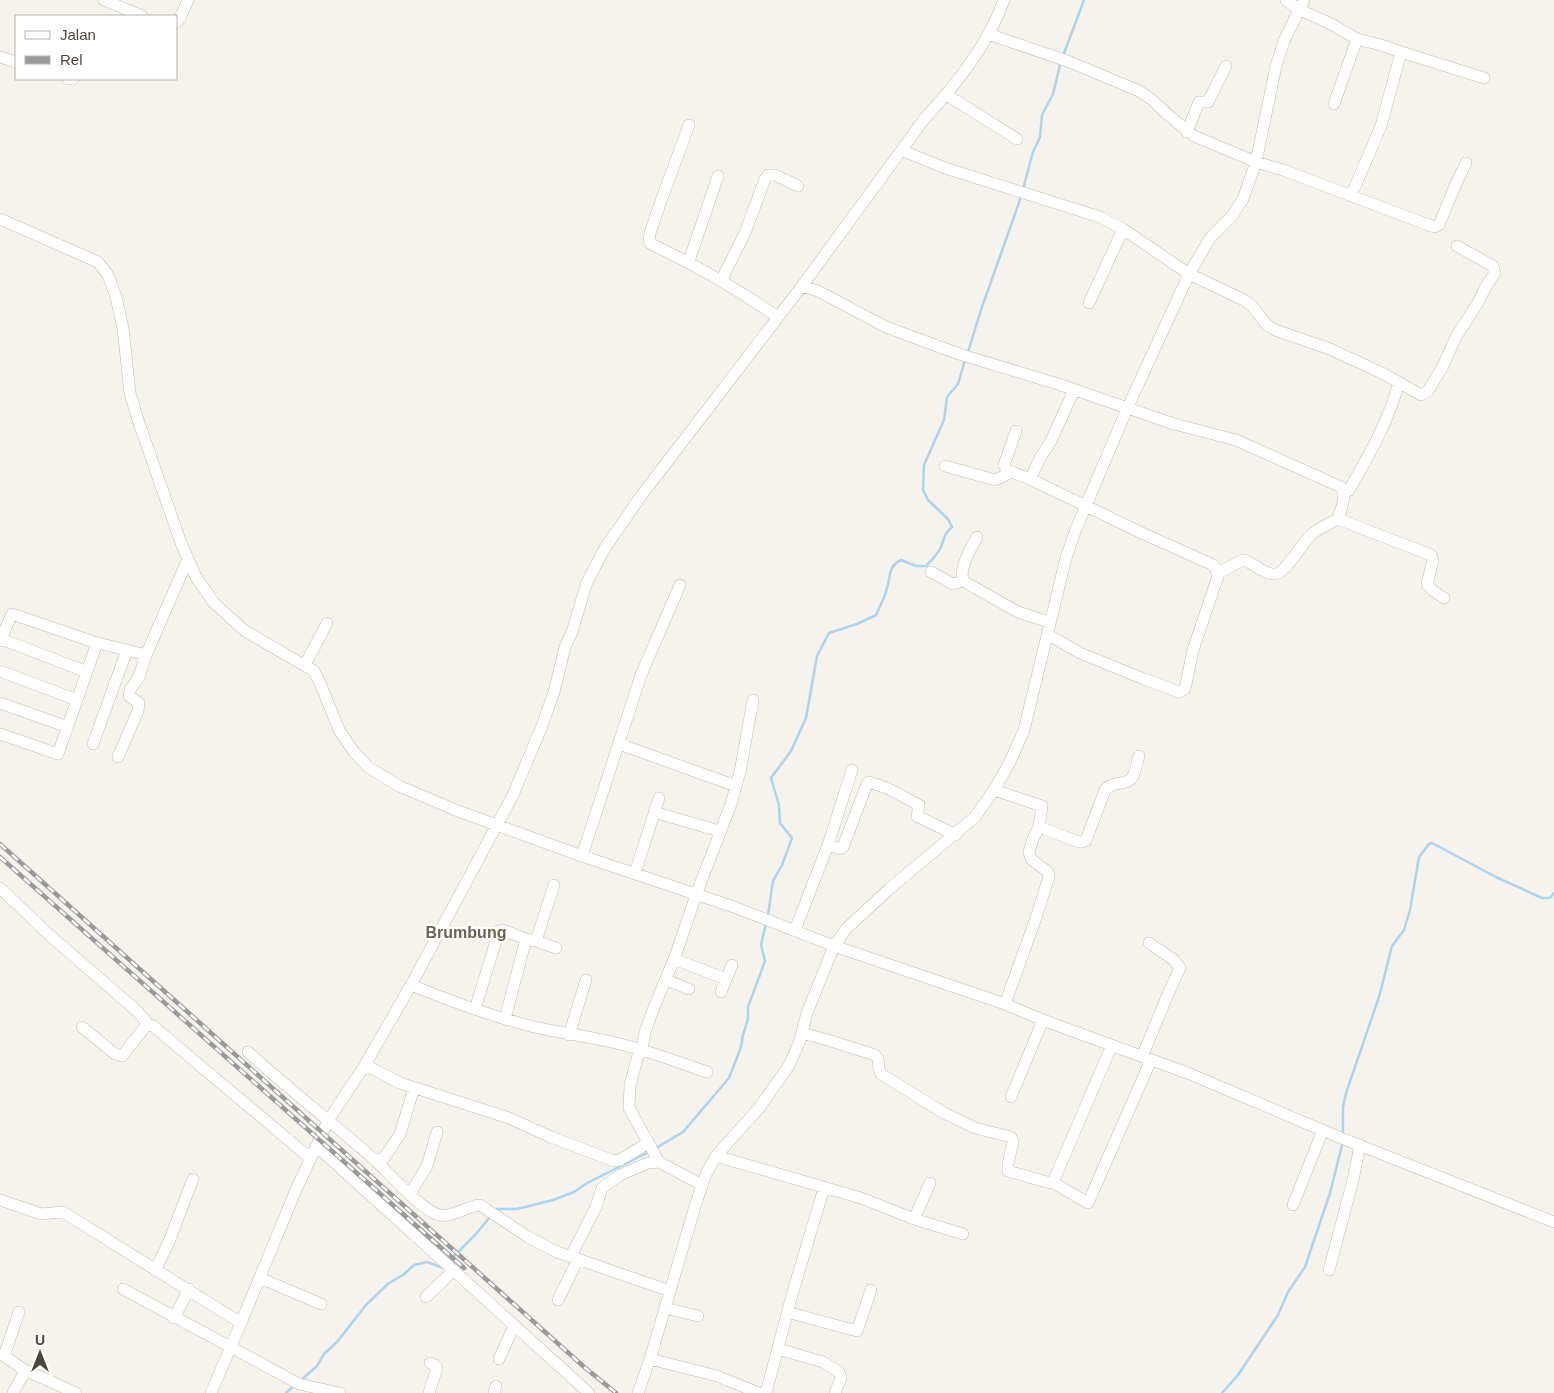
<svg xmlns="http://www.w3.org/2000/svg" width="1554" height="1393" font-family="Arial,sans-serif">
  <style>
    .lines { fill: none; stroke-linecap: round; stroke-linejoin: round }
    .stream { stroke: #a9d4f2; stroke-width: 2.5 }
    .minor-casing { stroke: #c2bbae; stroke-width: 12 }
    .minor { stroke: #fff; stroke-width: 11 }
    .rail-casing { stroke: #9a9a9a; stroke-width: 4.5 }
    .rail { stroke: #fff; stroke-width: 2.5; stroke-dasharray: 8; stroke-linecap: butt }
    .labels { text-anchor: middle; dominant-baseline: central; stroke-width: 4.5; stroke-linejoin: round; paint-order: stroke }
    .quarter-label { font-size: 16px; font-weight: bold; fill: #6e6250; stroke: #fff }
  </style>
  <rect width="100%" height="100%" fill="#f6f3ec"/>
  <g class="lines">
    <!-- stream -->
    <path class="stream" d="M 1063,56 L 1084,0
      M 1023,189 L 1033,152 L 1040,137 L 1042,115 L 1053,94 L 1061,61
      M 968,352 L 981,310 L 1021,197
      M 768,915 L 773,881 L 782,865 L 792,838 L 780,823 L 779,805 L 771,778 L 791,751 L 806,718 L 817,656 L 829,633 L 857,624 L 876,615 C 880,606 885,597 887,588 C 891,576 888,566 901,560 L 916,566 L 926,566 C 931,561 936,556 940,549 C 945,539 942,536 952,527 L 948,519 L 928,500 L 923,490 L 924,465 L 944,420 L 947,397 L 958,384 L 965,360
      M 1343,1136 L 1343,1107 L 1346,1093 L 1379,997 L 1392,946 L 1404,930 L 1410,910 L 1419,857 L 1429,844 L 1432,843 L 1496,877 L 1542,898 L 1550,898 L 1554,893
      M 656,1148 L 683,1132 L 729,1078 L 741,1047 L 743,1035 L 748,1019 L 748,1007 L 765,961 L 761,945 L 766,923
      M 496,1211 L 497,1209 L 517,1209 L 553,1200 L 574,1192 L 587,1183 L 649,1152
      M 448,1262 L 475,1235 L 490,1217
      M 300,1381 L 317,1366 L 324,1354 L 337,1342 L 366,1305 L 389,1283 L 403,1275 L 414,1265 L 427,1262 L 443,1268 L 445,1266
      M 286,1393 L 294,1386
      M 1222,1393 L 1238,1375 L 1278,1315 L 1288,1292 L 1305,1267 L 1330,1193 L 1343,1141"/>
    <defs>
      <path id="minor" d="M 104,0 L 142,16
        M 1286,0 L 1298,9 L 1331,24 L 1357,39 L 1381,45 L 1401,52 L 1484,78
        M 176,23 L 180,18 L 188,0
        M 988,34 L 1070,62 L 1139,91 L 1151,99 L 1167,114 L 1194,136 L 1256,162 L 1283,170 L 1434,227 L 1439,225 L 1455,186 L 1466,163
        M 0,57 L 16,62
        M 68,79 L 73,79
        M 947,95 L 1017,139
        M 1334,104 L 1357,39
        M 689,125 L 661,201 L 650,233 L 649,241 L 651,244 C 696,265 737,289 778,317
        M 1187,132 L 1199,102 L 1208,102 L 1226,66
        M 903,151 L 945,168 L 1100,217 L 1123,229 L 1189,274 L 1244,300 L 1252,306 L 1267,325 L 1275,330 L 1330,349 L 1384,374 L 1421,395 L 1427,392 L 1431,386 L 1443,366 L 1456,337 L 1479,301 L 1486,286 L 1495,273 L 1493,266 L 1457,246
        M 1351,196 L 1381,126 L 1401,52
        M 0,219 L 98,262 L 108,275 L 116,297 L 123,328 L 130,393 L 138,420 L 181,543 L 196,577 L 214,603 L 245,631 L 314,671 L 320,683 L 339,730 L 354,752 L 368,767 L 399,786 L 458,811 L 582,856 L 734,907 L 834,946 L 1005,1004 L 1043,1020 L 1190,1074 L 1341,1138 L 1554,1222
        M 689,261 L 718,176
        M 721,281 L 745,233 L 765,179 L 768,175 L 775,175 L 798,186
        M 802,286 L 818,291 L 886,327 L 959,354 L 1058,384 L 1174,424 L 1236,440 L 1341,487 C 1347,496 1341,509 1338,519 C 1329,524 1319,528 1311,535 C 1302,543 1286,573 1275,574 C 1264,575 1253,562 1243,560 L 1218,573
        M 1089,303 L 1123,229
        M 945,466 L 995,480 L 1012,472 L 1030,479
        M 1009,473 L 1004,465 L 1016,431
        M 1344,493 L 1349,490 C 1369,455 1389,421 1399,382
        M 1338,519 L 1431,555 L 1433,560 L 1427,584 L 1432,590 L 1444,598
        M 977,537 C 971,548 959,568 963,581 L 1018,612 L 1049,622
        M 931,572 L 953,584 L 963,581
        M 1047,634 L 1080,653 L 1144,679 L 1179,692 L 1185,689 L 1193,650 L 1218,576 L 1215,567 L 1211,564 L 1144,534 L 1030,479 L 1040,458 L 1051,441 L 1074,390
        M 1,639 L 87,672
        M 0,641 L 12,614 L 97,643
        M 305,665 L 327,623
        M 0,671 L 77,700
        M 0,703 L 68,727
        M 0,734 L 58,754 L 97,643 L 127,650
        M 93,744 L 127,650 L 146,655
        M 619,744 L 736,786
        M 118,757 L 138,711 L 139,703 L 129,696 L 130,690 L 139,677 L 146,655 L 188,559
        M 994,790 L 1042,806 L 1039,827 L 1033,839 L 1029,852 L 1031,859 L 1048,872 L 1049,876 L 1037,915 L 1005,1004
        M 654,812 L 719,831
        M 1039,827 L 1079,842 L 1083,842 L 1086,840 L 1105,790 C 1112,780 1128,787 1133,776 C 1136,770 1137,762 1139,756
        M 828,845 L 840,849 L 843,847 L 867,784 L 869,782 L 887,788 L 919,805 L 917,816 L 956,835
        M 582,856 L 641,675 L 680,585
        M 635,873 L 659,798
        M 0,888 L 47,933 L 137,1011 L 149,1025
        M 795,930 L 828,845 L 852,770
        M 536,941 L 556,948
        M 674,959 L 726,979
        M 666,980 L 689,989
        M 411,985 C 448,1000 485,1014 523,1024 C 554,1033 585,1035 616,1043 C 647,1050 677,1062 707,1072
        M 721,992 L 732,965
        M 475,1009 L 499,931 L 503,930 L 526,939
        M 505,1019 L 526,939 L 536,941 L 554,885
        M 82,1027 L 115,1054 L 122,1056 L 145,1027 L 150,1025 L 153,1026 L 310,1158
        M 802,1033 L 831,1041 L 875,1055 L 878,1059 L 879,1069 L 881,1074 L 944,1113 L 975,1128 L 1011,1137 L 1013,1142 L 1008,1164 L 1008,1171 L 1050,1183 L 1054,1180 L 1112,1045
        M 569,1035 L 586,980
        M 640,1048 L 630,1085 L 629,1108 L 659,1162
        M 642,1049 L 645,1032 L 653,1010 L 676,954 L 696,895 L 731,804 L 740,772 L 753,700
        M 248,1052 C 290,1090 334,1124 376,1161 C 390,1174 421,1210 439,1215 C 452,1218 467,1206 480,1205 L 528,1237 L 557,1252 L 670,1291
        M 1142,1057 L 1168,994 L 1180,968 L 1174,960 L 1149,943
        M 365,1065 L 400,1083 L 509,1118 L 551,1137 L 614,1161 L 620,1160 L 648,1143
        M 1011,1097 L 1043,1020
        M 316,1146 L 589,1393
        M 716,1156 L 861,1198 L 914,1219 L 963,1234
        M 376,1161 L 384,1158 L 400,1134 L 414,1088
        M 1052,1182 L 1088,1203 L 1151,1060
        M 410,1194 L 427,1166 L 437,1132
        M 0,1200 L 41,1214 L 63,1212 L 241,1323
        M 1293,1205 L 1323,1130
        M 914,1219 L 930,1183
        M 571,1256 L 596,1207 L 602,1188 L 620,1175 L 648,1163 L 659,1162 L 702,1185
        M 155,1270 L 168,1244 L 193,1179
        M 1329,1270 L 1353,1180 L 1360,1145
        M 260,1278 L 321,1304
        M 123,1289 L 299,1384 L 340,1393
        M 426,1297 L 454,1270
        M 558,1300 L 578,1259
        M 665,1308 L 698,1316
        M 19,1312 L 4,1356 L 26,1371
        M 787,1312 L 857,1331 L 871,1290
        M 174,1318 L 189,1289
        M 778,1349 L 823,1362 L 839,1372 L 841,1378 L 835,1393
        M 499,1359 L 514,1326
        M 650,1359 L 717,1376 L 759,1393
        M 13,1393 L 24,1373 L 27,1371 L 76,1393
        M 211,1393 L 241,1323 L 295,1192 L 328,1121 L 365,1065 L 411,985 L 513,795 L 542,726 L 554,692 L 565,647 L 572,632 L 587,582 L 605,548 L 641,496 L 802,286 L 925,118 C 957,84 988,45 1004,0
        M 429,1393 L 437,1368 L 435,1365 L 430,1363
        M 494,1393 L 496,1386
        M 638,1393 L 650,1359 L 696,1203 L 706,1174 L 716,1156 L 759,1108 L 790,1064 L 800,1040 L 807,1013 L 834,946 L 846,929 L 888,890 L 975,817 L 994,790 L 1010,762 L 1024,730 L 1066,558 L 1076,529 L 1127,409 L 1189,274 L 1210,238 L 1232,216 L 1243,199 L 1256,162 L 1276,66 L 1284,41 L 1304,0
        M 766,1393 L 792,1295 L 824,1188"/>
    </defs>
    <!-- minor casing -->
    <use href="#minor" class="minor-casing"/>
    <!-- minor -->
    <use href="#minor" class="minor"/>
    <defs>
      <path id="rail" d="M 0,844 L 583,1366 L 616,1393
        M 0,857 L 464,1268"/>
    </defs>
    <!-- rail casing -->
    <use href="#rail" class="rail-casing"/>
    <!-- rail -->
    <use href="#rail" class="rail"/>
  </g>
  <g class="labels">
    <!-- quarter labels -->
    <g class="quarter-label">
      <text x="466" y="932">Brumbung</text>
    </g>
  </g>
  <!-- legend -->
  <rect x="15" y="15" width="162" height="65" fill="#ffffff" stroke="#b7b4b0"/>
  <rect x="25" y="31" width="25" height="8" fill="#ffffff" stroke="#b7b4b0"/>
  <text x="60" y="40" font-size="15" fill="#4b4439">Jalan</text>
  <rect x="25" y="56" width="25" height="8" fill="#9a9a9a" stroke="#b7b4b0"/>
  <text x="60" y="65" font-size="15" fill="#4b4439">Rel</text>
  <!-- north arrow -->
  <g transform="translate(40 1353)" stroke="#ffffff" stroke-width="4" paint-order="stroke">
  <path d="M0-4L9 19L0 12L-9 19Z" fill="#4b4439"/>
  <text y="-8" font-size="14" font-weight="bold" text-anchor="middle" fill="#4b4439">U</text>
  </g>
</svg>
